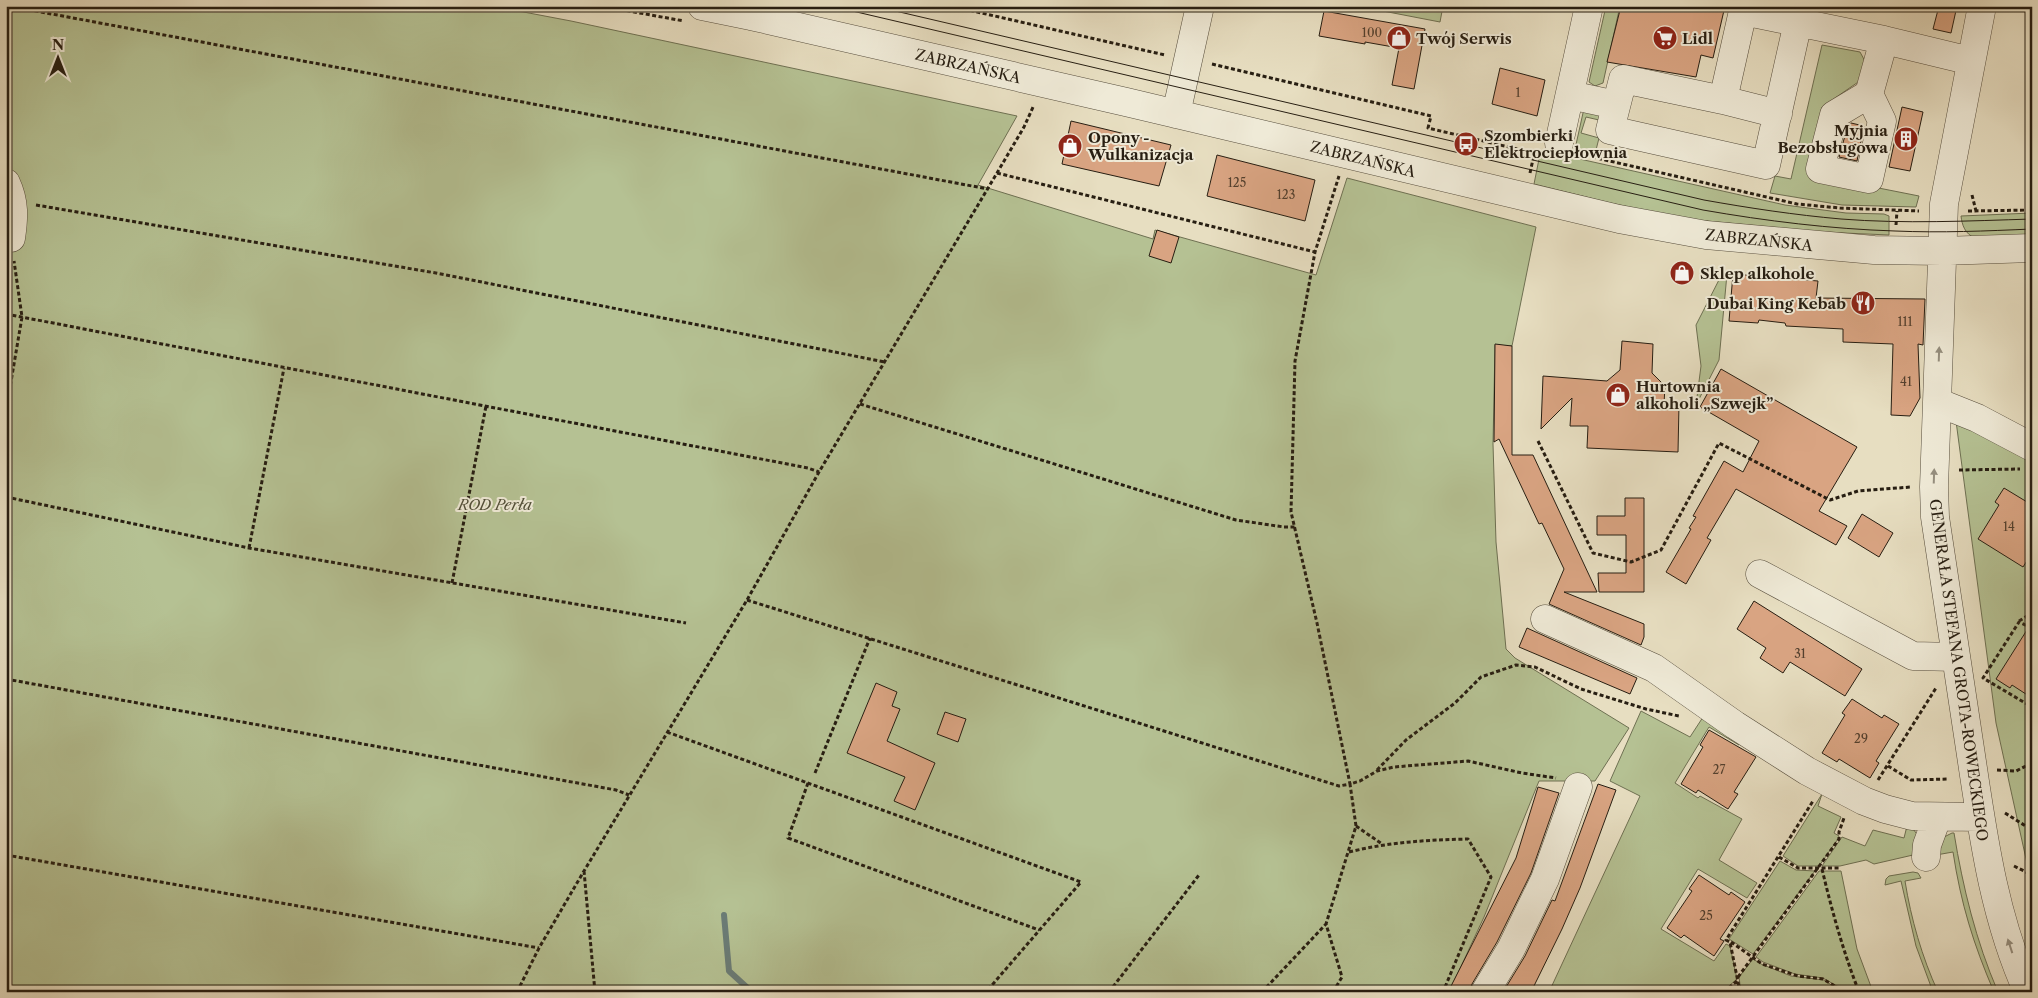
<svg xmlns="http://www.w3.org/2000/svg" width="2038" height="998" font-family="'Libre Caslon Text',serif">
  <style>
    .green { fill: #b5c193; stroke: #6e7052 }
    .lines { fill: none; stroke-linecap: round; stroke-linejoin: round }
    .stream { stroke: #6b7c76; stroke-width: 6 }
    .building { fill: #d9a482; stroke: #271e12 }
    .minor-casing { stroke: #574e3e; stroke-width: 29 }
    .path { stroke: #271e12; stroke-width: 3; stroke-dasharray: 4 2.5; stroke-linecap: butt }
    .minor { stroke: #efead7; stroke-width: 28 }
    .tram { stroke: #271e12; stroke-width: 1 }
    .oneway { fill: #958e7e }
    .labels { text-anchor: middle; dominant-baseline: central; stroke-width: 4; stroke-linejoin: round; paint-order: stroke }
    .number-label { font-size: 12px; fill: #54402e }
    .poi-label { font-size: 15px; font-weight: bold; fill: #271e12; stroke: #efead7; text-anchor: start }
    .street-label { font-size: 15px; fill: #271e12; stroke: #efead7 }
    .park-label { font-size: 15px; font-style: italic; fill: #524f39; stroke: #efead7 }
  </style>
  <rect width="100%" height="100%" fill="#e7dec1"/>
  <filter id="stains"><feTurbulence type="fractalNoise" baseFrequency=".004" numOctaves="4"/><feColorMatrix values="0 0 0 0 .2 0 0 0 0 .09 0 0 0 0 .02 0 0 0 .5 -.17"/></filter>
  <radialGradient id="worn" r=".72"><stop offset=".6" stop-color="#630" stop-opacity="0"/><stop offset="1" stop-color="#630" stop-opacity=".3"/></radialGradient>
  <!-- green -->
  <path class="green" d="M 6,6 L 492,6 L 571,21 L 1017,116 L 978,185 L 1153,239 L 1155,230 L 1316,275 L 1347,178 L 1536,227 L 1512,346 L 1495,345 L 1493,444 L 1496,542 L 1506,649 L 1515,658 L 1629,728 L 1595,781 L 1539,781 L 1484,917 L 1449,992 L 6,992 Z
    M 1357,6 L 1443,6 L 1440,22 Z
    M 1606,6 L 1620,6 L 1603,83 L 1595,86 L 1589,82 Z
    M 1822,45 L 1860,52 L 1866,63 L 1864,78 L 1822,107 L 1808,174 L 1919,196 L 1916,207 L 1842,205 L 1770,193 L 1775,176 L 1791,179 Z
    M 1585,111 L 1600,113 L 1599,120 L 1586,117 L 1581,133 L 1599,138 L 1595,154 L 1575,149 L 1583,113 Z
    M 1544,151 L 1785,205 L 1846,213 L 1884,214 L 1889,216 L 1889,235 L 1822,232 L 1685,219 L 1610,203 L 1534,184 L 1539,159 Z
    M 2032,213 L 2032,236 C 2020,237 1984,241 1975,238 C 1965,234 1962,225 1961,216 Z
    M 1723,272 L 1727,274 L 1719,360 L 1696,405 L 1701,366 L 1696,325 Z
    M 1956,421 L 2032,455 L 2032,886 L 1996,723 Z
    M 1641,711 L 1690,737 L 1705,714 L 1741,742 L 1739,745 L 1709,727 L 1675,783 L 1698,798 L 1700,796 L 1742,819 L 1719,860 L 1757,883 L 1747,898 L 1698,869 L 1661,929 L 1714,961 L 1726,944 L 1730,946 L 1737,979 L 1722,992 L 1549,992 L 1640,796 L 1610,781 Z
    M 1822,794 L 1818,806 L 1841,817 L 1834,833 L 1839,836 L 1838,839 L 1819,866 L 1798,866 L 1783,856 Z
    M 1908,822 L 1919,837 L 1913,855 L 1874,864 L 1866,860 L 1840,866 L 1822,866 L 1842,837 L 1865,846 L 1873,830 L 1904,838 Z
    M 1952,833 L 1954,833 C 1963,888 1976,941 1998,992 L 1994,992 C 1973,943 1961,904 1953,852 L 1936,855 L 1942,838 Z
    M 1780,861 L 1796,870 L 1815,871 L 1753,954 L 1729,939 Z
    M 1819,871 L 1841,871 L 1857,949 L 1873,992 L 1847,992 L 1823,978 L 1795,974 L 1763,962 L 1756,957 Z
    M 1913,872 L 1918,873 L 1921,878 L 1905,881 C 1911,919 1922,957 1938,992 L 1933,992 L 1916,946 L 1901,881 L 1885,885 L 1886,879 L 1889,876 Z
    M 1753,959 L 1761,964 L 1791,976 L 1824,980 L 1842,992 L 1741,992 L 1739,977 Z"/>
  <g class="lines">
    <!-- stream -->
    <path class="stream" d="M 724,915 L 729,971 L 752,992"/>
  </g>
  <!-- building -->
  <path class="building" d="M 1621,6 L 1725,6 L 1713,58 L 1701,55 L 1696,77 L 1607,62 Z
    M 1939,6 L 1957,6 L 1951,33 L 1933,29 Z
    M 1324,11 L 1425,29 L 1414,89 L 1392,85 L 1399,48 L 1365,42 L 1365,44 L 1319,36 Z
    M 1500,68 L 1545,80 L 1537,116 L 1492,104 Z
    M 1902,107 L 1923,112 L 1910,171 L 1889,167 Z
    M 1071,121 L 1171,145 L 1159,186 L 1062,164 Z
    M 1851,123 L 1864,126 L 1857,161 L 1839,157 L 1848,125 Z
    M 1217,155 L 1315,180 L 1305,221 L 1207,196 Z
    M 1157,230 L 1179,237 L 1171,263 L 1149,256 Z
    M 1675,263 L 1692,266 L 1688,283 L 1672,280 Z
    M 1733,274 L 1818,281 L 1816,298 L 1925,299 L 1923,345 L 1918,344 L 1920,398 L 1910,416 L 1891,415 L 1893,344 L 1843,342 L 1843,329 L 1786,326 L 1785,323 L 1759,320 L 1758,323 L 1729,321 Z
    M 1622,341 L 1653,344 L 1652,373 L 1665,386 L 1664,404 L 1679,404 L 1678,452 L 1587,448 L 1588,426 L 1570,426 L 1572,398 L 1541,429 L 1543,376 L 1607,381 L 1620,370 Z
    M 1495,344 L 1512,346 L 1512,455 L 1533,455 L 1597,592 L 1564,592 L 1644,624 L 1644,637 L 1641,645 L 1549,604 L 1564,569 L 1542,523 L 1539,524 L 1499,439 L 1494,442 Z
    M 1721,369 L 1857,447 L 1819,511 L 1847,526 L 1836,545 L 1736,489 L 1707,538 L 1711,540 L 1686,584 L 1666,572 L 1691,529 L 1689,528 L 1696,517 L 1693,516 L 1724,461 L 1743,472 L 1759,441 L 1700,407 Z
    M 2004,488 L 2032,505 L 2032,553 L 2023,567 L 1978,539 L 1999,505 L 1995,502 Z
    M 1625,498 L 1644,498 L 1644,592 L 1599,592 L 1598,573 L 1626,573 L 1626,535 L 1597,535 L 1597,516 L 1625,516 Z
    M 1862,514 L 1893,533 L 1879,557 L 1848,538 Z
    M 1754,601 L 1862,669 L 1845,696 L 1790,662 L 1783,673 L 1760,658 L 1766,648 L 1737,629 Z
    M 2032,622 L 2032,698 L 2012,685 L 2010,688 L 1996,679 Z
    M 1527,628 L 1637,678 L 1630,694 L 1519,647 Z
    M 876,683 L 897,692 L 892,706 L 900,709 L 887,741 L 935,763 L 915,810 L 894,801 L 905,777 L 847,753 Z
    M 1852,699 L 1882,718 L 1884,715 L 1899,724 L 1876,761 L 1879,763 L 1870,778 L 1839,759 L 1837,762 L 1822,753 L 1845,715 L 1842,713 Z
    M 945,712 L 966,719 L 958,742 L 937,734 Z
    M 1709,730 L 1756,757 L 1734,792 L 1738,794 L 1728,809 L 1698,790 L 1696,793 L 1681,784 L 1703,747 L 1700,745 Z
    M 1598,784 L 1616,790 L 1580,888 L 1562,929 L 1531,992 L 1503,992 L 1525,956 L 1552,900 L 1555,901 Z
    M 1538,787 L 1559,793 L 1531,873 L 1497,942 L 1472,984 L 1469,992 L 1448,992 L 1516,858 Z
    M 1699,875 L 1729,895 L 1731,892 L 1745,902 L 1720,939 L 1724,941 L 1714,956 L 1684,935 L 1681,938 L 1667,928 L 1692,891 L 1689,889 Z"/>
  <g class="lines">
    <defs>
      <path id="minor" d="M 702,6 L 751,16 L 1126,102 L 1619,219 L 1706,235 L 1874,250 L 1942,251 L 2032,248
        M 1745,6 L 1743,11 L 1884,40 L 1971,61
        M 1982,6 L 1944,204 L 1934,487 L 1935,517 C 1946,592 1958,667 1969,742 C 1982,827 1992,913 2028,992
        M 1743,11 L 1723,100 L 1623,79 L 1610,130 L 1766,165 L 1798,22
        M 1869,94 L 1834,115 L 1820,169 L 1869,179 L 1882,121 L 1869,94 L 1884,40
        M 1570,95 L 1616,105
        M 1723,100 L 1778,114
        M 1176,114 L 1200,6
        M 1559,143 L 1589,6
        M 6,183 C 15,202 14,218 11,238 L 6,237
        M 1937,402 L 1977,418 L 2032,447
        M 1760,574 L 1913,656 L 1956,657
        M 1545,619 L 1654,668 L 1735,725 L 1807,771 L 1864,801 L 1885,809 L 1912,816 L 1980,817
        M 1926,857 L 1927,845 L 1937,818
        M 1485,992 L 1511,949 L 1545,879 L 1578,787"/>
    </defs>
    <!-- minor casing -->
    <use href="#minor" class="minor-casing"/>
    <!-- path -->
    <path class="path" d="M 9,6 L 988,189
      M 601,6 L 684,21
      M 951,6 L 1165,55
      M 1212,64 L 1431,116 L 1428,128 L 1534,153
      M 1579,154 L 1797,204 L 1840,208 L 1919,211
      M 997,173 L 1315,252
      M 1530,173 L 1535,150
      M 1972,195 L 1976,211
      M 36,205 L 436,273 L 885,362
      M 1968,211 L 2032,210
      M 1896,225 L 1897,211
      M 6,314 L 808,468 L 819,472
      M 860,404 L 1236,520 L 1284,527 L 1295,527
      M 6,411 L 22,317 L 14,261
      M 1538,441 L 1593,553 L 1631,562 L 1661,550 L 1719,443 L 1830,500 L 1858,491 L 1911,487
      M 1959,470 L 2020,469
      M 6,497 L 249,548 L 686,623
      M 249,548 L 284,368
      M 452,583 L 486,406
      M 747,600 L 1339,786 L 1350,784 L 1317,623 L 1291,512 L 1295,361 L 1315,252 L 1339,176
      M 2019,621 L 2032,613
      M 2032,628 L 2019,622 L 1983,678 L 2032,707
      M 6,679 L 616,790 L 629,795
      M 667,732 L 1081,882 L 986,992
      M 1888,766 L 1911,780 L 1949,779
      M 1377,770 L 1406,740 L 1455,703 L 1481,677 L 1516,665 L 1535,667 L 1581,689 L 1646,709 L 1679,716
      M 1997,770 L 2016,771 L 2032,763
      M 815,773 L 870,638
      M 1878,780 L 1936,688
      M 808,783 L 788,838 L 1039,930
      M 2005,813 L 2032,830
      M 1356,826 L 1382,844
      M 1349,852 C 1390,842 1426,840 1468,839 L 1491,877 L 1443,992
      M 6,855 L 539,948
      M 1779,857 L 1798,868 L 1841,868
      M 2014,866 L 2032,875
      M 1822,869 C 1832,911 1843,951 1859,992
      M 584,871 L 595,992
      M 1731,942 L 1762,964 L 1798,976 L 1823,979 L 1845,992
      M 1738,977 L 1839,839 L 1839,832 L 1844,818
      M 517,992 L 539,948 L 584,871 L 747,600 L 819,472 L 997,173 L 1024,127 L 1034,105
      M 1109,992 L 1199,875
      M 1262,992 L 1326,924
      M 1333,992 L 1342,977 L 1326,924 L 1356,826 L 1350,784 L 1360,781 L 1377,771 L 1394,767 L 1468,761 L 1522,773 L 1556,778
      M 1724,992 L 1738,980
      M 1740,992 L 1730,942 L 1726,940 L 1813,801"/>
    <!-- minor -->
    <use href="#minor" class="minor"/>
    <!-- tram -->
    <path class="tram" d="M 831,6 L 1703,210 C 1766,221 1831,229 1895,231 C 1941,233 1986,231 2032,229
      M 874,6 L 1704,200 C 1749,208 1795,215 1841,219 C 1904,224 1968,221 2032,219"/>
  </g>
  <!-- one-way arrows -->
  <defs><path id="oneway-solid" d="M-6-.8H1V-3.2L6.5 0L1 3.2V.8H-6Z" transform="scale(1.25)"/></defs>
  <g class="oneway">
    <use href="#oneway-solid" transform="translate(1939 354) rotate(-88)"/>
    <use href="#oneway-solid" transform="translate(1934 476) rotate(-88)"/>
    <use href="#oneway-solid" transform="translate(2010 946) rotate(-108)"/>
  </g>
  <!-- icons -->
  <defs>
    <symbol id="shop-disc" viewBox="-11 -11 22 22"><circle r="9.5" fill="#8f2418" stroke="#efead7"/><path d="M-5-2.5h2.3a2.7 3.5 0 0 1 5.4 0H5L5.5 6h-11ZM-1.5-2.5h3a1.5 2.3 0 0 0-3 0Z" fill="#fff"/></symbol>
    <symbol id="supermarket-disc" viewBox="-11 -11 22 22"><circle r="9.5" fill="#8f2418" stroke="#efead7"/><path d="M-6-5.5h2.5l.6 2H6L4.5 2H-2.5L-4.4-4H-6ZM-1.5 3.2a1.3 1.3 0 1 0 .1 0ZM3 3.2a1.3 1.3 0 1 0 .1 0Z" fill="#fff"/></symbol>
    <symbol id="building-disc" viewBox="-11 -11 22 22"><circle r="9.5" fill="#8f2418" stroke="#efead7"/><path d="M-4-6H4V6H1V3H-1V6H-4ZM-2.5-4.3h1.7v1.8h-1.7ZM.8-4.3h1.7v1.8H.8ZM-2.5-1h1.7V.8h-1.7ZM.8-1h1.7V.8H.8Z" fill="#fff"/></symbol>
    <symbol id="bus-disc" viewBox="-11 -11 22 22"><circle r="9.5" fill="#8f2418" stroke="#efead7"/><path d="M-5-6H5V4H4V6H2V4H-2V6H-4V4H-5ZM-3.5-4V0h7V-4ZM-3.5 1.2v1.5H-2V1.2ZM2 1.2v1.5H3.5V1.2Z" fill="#fff"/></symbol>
    <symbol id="restaurant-disc" viewBox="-11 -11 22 22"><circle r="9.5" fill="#8f2418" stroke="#efead7"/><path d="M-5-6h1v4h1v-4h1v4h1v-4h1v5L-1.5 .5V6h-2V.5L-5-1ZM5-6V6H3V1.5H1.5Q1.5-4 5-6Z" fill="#fff"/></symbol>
  </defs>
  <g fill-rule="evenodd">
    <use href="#shop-disc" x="1385" y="24" width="28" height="28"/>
    <use href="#supermarket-disc" x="1651" y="24" width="28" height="28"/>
    <use href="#building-disc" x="1892" y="125" width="28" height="28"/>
    <use href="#bus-disc" x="1452" y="130" width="28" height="28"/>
    <use href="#shop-disc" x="1056" y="132" width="28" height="28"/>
    <use href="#shop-disc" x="1668" y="259" width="28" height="28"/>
    <use href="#restaurant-disc" x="1849" y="289" width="28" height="28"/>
    <use href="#shop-disc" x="1604" y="381" width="28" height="28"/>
  </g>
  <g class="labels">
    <!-- number labels -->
    <g class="number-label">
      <text x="1372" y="32">100</text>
      <text x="1518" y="92">1</text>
      <text x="1237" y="182">125</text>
      <text x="1286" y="194">123</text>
      <text x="1905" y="321">111</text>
      <text x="1906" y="381">41</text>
      <text x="2009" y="526">14</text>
      <text x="1800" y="653">31</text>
      <text x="1861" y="738">29</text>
      <text x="1719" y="769">27</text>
      <text x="1706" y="915">25</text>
    </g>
    <!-- poi labels -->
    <g class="poi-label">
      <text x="1416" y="38">Twój Serwis</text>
      <text x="1682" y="38">Lidl</text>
      <text x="1888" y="130" text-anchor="end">Myjnia<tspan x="1888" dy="17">Bezobsługowa</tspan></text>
      <text x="1484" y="135">Szombierki<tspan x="1484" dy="17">Elektrociepłownia</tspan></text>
      <text x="1088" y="137">Opony -<tspan x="1088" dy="17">Wulkanizacja</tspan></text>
      <text x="1700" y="273">Sklep alkohole</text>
      <text x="1846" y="303" text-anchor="end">Dubai King Kebab</text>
      <text x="1636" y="386">Hurtownia<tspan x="1636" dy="17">alkoholi „Szwejk”</tspan></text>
    </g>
    <!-- street labels -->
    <g class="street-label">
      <text transform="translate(968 66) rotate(13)">ZABRZAŃSKA</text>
      <text transform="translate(1363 159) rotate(14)">ZABRZAŃSKA</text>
      <text transform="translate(1759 240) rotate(6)">ZABRZAŃSKA</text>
      <text transform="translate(1959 670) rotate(82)">GENERAŁA STEFANA GROTA-ROWECKIEGO</text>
    </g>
    <!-- park labels -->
    <g class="park-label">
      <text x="495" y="504">ROD Perła</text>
    </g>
  </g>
  <!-- margin -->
  <rect width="2038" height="998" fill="none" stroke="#e7dec1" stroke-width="25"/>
  <rect x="8" y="8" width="2023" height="983" fill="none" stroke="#271e12" stroke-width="2.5"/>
  <rect x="12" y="12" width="2013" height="973" fill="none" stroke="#271e12"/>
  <!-- north arrow -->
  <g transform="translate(58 58)" stroke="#efead7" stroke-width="4" paint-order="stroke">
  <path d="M0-4L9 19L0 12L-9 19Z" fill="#271e12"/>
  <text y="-8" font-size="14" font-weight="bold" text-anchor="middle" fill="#271e12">N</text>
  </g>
  <rect width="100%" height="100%" filter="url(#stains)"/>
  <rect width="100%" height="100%" fill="url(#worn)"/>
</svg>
